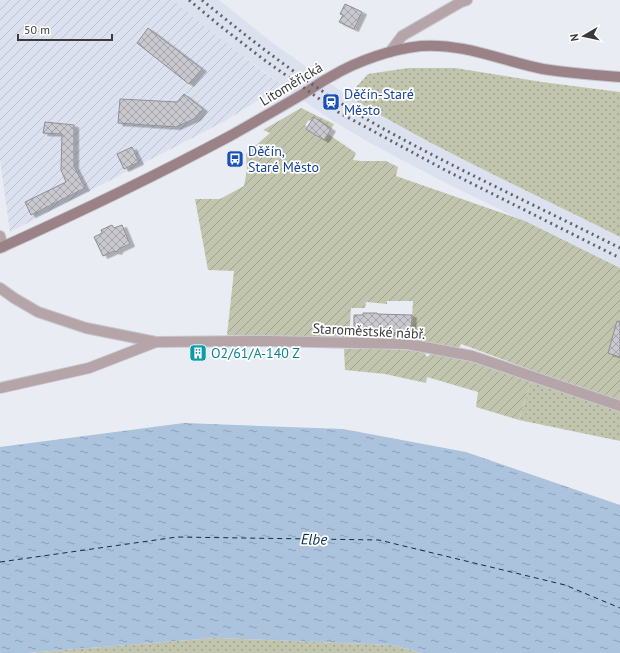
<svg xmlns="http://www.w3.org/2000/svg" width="620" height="653" font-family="'PT Sans',sans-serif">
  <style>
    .industrial { fill: url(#industrial-furrows) }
    .built { fill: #dce1ef }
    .grass { fill: url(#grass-dots) }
    .garden { fill: url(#garden-furrows) }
    .water { fill: url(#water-ripples) }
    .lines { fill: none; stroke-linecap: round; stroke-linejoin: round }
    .ferry { stroke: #0b2c50; stroke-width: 1; stroke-dasharray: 5 4; stroke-linecap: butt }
    .building { fill: url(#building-cross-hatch); stroke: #8f8f95; filter: url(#shadow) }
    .street-casing { stroke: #c7c8cf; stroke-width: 12 }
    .secondary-casing { stroke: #c7c8cf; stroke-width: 12 }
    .street { stroke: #b5a4a8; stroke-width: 10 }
    .secondary { stroke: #9a8287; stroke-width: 10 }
    .rail { stroke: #636367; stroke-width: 3; stroke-dasharray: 2 4; stroke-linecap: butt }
    .labels { text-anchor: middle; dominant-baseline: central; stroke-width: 3.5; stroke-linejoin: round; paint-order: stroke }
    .street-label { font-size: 14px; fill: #3a3a3d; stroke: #fff }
    .transit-label { font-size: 14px; fill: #164399; stroke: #fff; text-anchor: start }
    .culture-label { font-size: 14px; fill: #0d838f; stroke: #fff; text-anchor: start }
    .water-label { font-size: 15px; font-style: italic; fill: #0b2c50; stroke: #fff }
  </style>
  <defs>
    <pattern id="industrial-furrows" width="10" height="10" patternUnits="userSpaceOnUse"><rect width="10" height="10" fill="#dce1ef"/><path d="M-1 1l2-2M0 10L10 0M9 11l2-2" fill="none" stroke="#bec2ce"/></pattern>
    <pattern id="grass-dots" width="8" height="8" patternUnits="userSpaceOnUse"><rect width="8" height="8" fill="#c2c5ae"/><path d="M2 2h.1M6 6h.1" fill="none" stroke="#9fa18f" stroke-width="1.8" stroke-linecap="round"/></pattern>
    <pattern id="garden-furrows" width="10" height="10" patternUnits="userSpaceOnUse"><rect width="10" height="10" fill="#c2c5ae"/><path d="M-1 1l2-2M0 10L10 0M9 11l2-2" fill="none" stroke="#9fa18f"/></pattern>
    <pattern id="water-ripples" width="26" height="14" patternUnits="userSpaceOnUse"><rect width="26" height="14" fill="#acc3dd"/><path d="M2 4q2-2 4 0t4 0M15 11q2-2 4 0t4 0" fill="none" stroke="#8d9fb4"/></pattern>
    <pattern id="building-cross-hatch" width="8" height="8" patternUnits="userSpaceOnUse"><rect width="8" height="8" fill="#c9c8cf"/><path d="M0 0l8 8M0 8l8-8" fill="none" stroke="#a4a3a9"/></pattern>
    <filter id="shadow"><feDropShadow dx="4.5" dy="2.5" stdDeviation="0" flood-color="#0004"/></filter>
  </defs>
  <rect width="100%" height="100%" fill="#eaecf3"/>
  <!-- industrial -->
  <path class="industrial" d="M 0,0 L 173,0 L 257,67 L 282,85 L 225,121 L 10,232 L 0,160 Z"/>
  <!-- built -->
  <path class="built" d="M 173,0 L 219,0 L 274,44 L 318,75 L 348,96 L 384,118 L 453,154 L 620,237 L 620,269 L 440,180 L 370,143 L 333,121 L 301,99 L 213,33 Z"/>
  <!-- grass -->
  <path class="grass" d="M 408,68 L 455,68 L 542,82 L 620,92 L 620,237 C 529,191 435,149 348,96 L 368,74 Z
    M 531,381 L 620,409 L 620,441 L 519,420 Z
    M 215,638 L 393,645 L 421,653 L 27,653 Z"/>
  <!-- garden -->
  <path class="garden" d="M 301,108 L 334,124 L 331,129 L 314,117 L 311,121 L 309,120 L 305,125 L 307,127 L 306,129 L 323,140 L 328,134 L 356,153 L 353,160 L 361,161 L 386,161 L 398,167 L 396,176 L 525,221 L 620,268 L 620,401 L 533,373 L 534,371 L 461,344 L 459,348 L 389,343 L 389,332 L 411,332 L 413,301 L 387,301 L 387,304 L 366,302 L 365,308 L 351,308 L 349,340 L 227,335 L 234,271 L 208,270 L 195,199 L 220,199 L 244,186 L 247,170 L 246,154 L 270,133 L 263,130 Z
    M 344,349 L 385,349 L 423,351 L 427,357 L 433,352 L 455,355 L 531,381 L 519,420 L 476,407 L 478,392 L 427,377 L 426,383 L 385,374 L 345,370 Z"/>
  <!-- water -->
  <path class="water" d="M 184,423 L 343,429 L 466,452 L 620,505 L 620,653 L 421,653 L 393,645 L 215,638 L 27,653 L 0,653 L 0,447 Z"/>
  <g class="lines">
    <!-- ferry -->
    <path class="ferry" d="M 0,562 L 177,537 L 379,540 L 565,585 L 620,608"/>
  </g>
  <!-- building -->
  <path class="building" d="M 345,4 L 362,12 L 354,29 L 339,22 L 343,15 L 340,14 Z
    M 148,28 L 202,69 L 189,84 L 137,43 Z
    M 184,94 L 203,109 L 196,118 L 176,127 L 118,123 L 120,99 L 177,102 Z
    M 314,117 L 331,129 L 324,140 L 306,129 Z
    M 45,122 L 74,125 L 74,166 L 85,188 L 31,215 L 25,202 L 66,182 L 61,170 L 62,134 L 43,133 Z
    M 132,147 L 139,162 L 124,169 L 117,154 Z
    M 112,225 L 114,228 L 122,225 L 130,244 L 119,249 L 117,252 L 114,251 L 103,256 L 94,237 L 102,233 L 101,230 Z
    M 363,313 L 377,313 L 377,314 L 412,315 L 411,333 L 354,331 L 354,315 L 363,315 Z
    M 617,321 L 620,322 L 620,357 L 608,353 Z"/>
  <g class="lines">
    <defs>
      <path id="street" d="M 390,52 L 402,36 L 461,2 L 467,0
        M 0,236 L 3,247
        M 0,288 L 14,298 L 38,312 L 86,328 L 156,342 L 266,341 L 408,344 L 472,356 L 620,406
        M 0,388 L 89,368 L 156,342"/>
      <path id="secondary" d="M 0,248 C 78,213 155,176 230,136 C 255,122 279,108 303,94 C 313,88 322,81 332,76 C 357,61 392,49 421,46 C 464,43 502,61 543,69 C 568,73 594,75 620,77"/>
    </defs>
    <!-- street casing -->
    <use href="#street" class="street-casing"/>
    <!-- secondary casing -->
    <use href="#secondary" class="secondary-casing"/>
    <!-- street -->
    <use href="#street" class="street"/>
    <!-- secondary -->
    <use href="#secondary" class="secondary"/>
    <!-- rail -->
    <path class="rail" d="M 189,0 L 219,25 L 263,59 L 338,112 L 445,170 L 620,258
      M 202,0 C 259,47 318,92 382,128 C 460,171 541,208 620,248"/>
  </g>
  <!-- icons -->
  <defs>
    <symbol id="station-square" viewBox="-11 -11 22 22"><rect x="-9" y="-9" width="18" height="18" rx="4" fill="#1a4fb4" stroke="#fff"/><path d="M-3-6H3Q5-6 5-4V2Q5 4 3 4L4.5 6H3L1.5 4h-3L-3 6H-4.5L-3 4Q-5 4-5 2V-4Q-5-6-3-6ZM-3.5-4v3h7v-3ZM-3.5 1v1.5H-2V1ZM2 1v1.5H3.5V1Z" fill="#fff"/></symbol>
    <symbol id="bus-square" viewBox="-11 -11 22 22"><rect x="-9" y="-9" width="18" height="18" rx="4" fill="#1a4fb4" stroke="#fff"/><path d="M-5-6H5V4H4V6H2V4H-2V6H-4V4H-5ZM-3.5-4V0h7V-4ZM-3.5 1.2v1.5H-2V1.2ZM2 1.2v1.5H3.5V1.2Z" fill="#fff"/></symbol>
    <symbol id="building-square" viewBox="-11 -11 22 22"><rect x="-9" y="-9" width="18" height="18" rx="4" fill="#0f9aa8" stroke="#fff"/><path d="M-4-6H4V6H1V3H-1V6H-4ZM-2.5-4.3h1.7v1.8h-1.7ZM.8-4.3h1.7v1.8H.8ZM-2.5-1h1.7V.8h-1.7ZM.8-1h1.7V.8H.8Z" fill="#fff"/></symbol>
  </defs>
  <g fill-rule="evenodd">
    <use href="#station-square" x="321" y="92" width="20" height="20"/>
    <use href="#bus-square" x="225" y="149" width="20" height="20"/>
    <use href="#building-square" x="188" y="343" width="20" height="20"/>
  </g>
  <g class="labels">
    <!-- street labels -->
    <g class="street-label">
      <text transform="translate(291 84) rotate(-31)">Litoměřická</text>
      <text transform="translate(369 331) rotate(3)">Staroměstské nábř.</text>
    </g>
    <!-- transit labels -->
    <g class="transit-label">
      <text x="344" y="94">Děčín-Staré<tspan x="344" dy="16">Město</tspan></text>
      <text x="248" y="151">Děčín,<tspan x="248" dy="16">Staré Město</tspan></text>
    </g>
    <!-- culture labels -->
    <g class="culture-label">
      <text x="211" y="353">O2/61/A-140 Z</text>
    </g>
    <!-- water labels -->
    <g class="water-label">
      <text transform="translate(314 539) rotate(1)">Elbe</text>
    </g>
  </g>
  <!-- north arrow -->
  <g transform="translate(584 36) rotate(261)" stroke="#ffffff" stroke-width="3" paint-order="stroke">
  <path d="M0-3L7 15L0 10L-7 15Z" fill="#3a3a3d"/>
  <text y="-6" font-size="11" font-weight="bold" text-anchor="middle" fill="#3a3a3d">N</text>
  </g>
  <!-- scale -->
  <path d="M18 34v6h94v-6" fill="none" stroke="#3a3a3d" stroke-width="2"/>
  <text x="24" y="34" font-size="12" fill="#3a3a3d" stroke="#ffffff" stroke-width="3" paint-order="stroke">50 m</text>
</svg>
